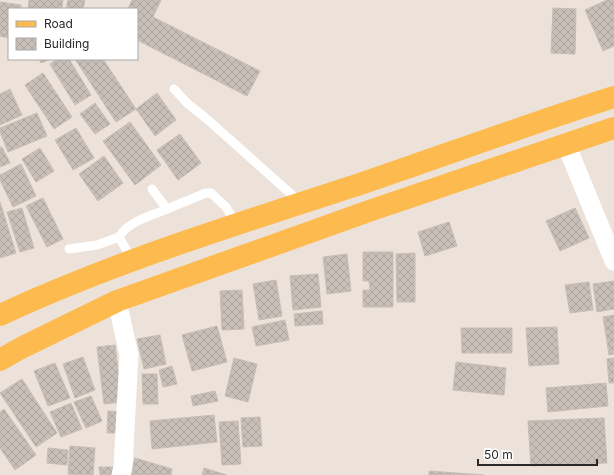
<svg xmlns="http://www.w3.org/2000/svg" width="614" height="475" font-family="Inter,sans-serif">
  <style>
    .building { fill: url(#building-cross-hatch); stroke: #c8beb3 }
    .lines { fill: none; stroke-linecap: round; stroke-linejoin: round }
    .lane { stroke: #fff; stroke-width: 9 }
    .street { stroke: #fff; stroke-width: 19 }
    .primary { stroke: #fdba4e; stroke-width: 22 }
  </style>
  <defs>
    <pattern id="building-cross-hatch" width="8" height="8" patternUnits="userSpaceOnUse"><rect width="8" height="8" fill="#c8bfb9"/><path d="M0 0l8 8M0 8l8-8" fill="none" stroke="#aca49f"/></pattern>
  </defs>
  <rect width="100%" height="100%" fill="#ede2d9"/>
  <!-- building -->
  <path class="building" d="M 29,0 L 63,0 L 62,9 L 28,9 Z
    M 68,0 L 85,0 L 83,9 L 66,9 Z
    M 132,0 L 161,0 L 153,17 L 260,71 L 247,96 L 137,40 L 137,9 L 128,9 Z
    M 607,0 L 614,0 L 614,46 L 603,51 L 585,10 Z
    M 0,2 L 21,5 L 21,9 L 9,9 L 9,38 L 0,36 Z
    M 553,8 L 576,9 L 575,54 L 551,53 Z
    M 39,59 L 51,59 L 41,63 Z
    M 57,59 L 69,59 L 91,95 L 75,105 L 50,64 Z
    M 75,59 L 103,59 L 136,109 L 116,122 Z
    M 43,73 L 72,117 L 54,129 L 25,85 Z
    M 10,89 L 22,115 L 0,125 L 0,94 Z
    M 157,93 L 176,120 L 155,136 L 136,109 Z
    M 95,103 L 110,124 L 95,134 L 80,114 Z
    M 37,113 L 47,136 L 8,152 L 0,132 L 0,128 Z
    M 130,122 L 161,165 L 135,185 L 103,141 Z
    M 76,128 L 94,158 L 73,170 L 55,140 Z
    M 180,134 L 201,163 L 178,180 L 157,150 Z
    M 0,147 L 2,147 L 10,163 L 0,167 Z
    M 40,148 L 54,171 L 36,182 L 22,159 Z
    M 104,156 L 123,183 L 98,201 L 79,174 Z
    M 21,164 L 36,196 L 13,207 L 0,180 L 0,175 Z
    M 43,198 L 63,239 L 47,247 L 26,206 Z
    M 0,202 L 16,253 L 0,258 Z
    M 22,208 L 34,248 L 20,252 L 7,212 Z
    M 575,208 L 589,238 L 560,251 L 546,221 Z
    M 449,222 L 457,246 L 425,256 L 418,232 Z
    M 363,252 L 393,252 L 393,307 L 363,307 L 363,290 L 370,290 L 369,281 L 363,281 Z
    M 415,253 L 415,302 L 397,302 L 396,254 Z
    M 347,254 L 351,291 L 327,294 L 323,257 Z
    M 318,274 L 321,307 L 293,310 L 290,276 Z
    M 276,280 L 282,316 L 259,320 L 253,284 Z
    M 614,281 L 614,309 L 597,312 L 593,284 Z
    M 589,282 L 593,310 L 570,313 L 565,285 Z
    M 242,290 L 244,329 L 222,330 L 220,291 Z
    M 322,311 L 323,324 L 295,326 L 294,314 Z
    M 614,315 L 614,354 L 609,355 L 603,317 Z
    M 285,320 L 289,340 L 256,346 L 252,327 Z
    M 217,326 L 227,362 L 192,371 L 182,335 Z
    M 557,327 L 559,364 L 529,366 L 526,328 Z
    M 461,328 L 512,328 L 512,353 L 462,353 Z
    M 160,335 L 166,364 L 144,369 L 137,339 Z
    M 115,345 L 122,402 L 104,404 L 97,347 Z
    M 83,357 L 95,390 L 75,398 L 63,364 Z
    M 234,358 L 257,364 L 248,402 L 225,396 Z
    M 614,358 L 614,383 L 609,383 L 607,359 Z
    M 456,362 L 506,368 L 504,395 L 453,390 Z
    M 55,363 L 70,398 L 48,406 L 34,371 Z
    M 172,366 L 177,384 L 163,387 L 159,370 Z
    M 142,374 L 157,374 L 158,404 L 143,404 Z
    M 22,379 L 57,433 L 36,447 L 0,393 Z
    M 606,383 L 608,406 L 548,412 L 546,388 Z
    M 215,391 L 218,401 L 193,406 L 191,396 Z
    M 91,396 L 102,421 L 86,428 L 74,402 Z
    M 71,403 L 82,429 L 61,437 L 50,412 Z
    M 4,409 L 36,455 L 15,470 L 0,448 L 0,412 Z
    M 108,411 L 121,412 L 120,433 L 107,433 Z
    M 214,415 L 217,442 L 152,449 L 150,421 Z
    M 260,417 L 262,446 L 243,447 L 241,418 Z
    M 604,418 L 607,463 L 531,466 L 528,421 Z
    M 238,421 L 241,464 L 222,465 L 219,422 Z
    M 70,446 L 95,448 L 93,475 L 68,474 Z
    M 48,448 L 68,450 L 67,465 L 47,463 Z
    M 135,458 L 172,469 L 171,475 L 130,475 Z
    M 99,467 L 113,467 L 114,475 L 100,475 Z
    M 204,468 L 227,475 L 202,475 Z
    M 429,471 L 484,475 L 429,475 Z"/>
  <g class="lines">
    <!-- lane -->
    <path class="lane" d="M 174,89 L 187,103 L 208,120 L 300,202
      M 152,189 L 167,209 L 206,193 L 211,193 L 226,207 L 236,224
      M 119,237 C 128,221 151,216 167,209
      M 69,249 L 97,245 L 119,237 L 132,260"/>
    <!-- street -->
    <path class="street" d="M 566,144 L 614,261
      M 117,301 L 129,355 L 123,467 L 121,475"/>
    <!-- primary -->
    <path class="primary" d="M 0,315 C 116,261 238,224 360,184 C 445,155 529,124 614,97
      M 0,360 L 21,348 L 117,301 L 369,211 L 614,128"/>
  </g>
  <!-- legend -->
  <rect x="8" y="8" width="130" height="52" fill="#ffffff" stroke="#a9a9a9"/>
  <rect x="16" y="21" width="20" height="6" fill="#fdba4e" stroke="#a9a9a9"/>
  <text x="44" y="28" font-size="12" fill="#292929">Road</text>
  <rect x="16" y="38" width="20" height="12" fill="url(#building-cross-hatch)" stroke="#a9a9a9"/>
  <text x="44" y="48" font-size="12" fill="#292929">Building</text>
  <!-- scale -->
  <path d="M478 459v6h119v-6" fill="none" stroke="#292929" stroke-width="2"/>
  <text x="484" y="459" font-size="12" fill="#292929" stroke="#ffffff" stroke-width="3" paint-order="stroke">50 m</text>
</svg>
